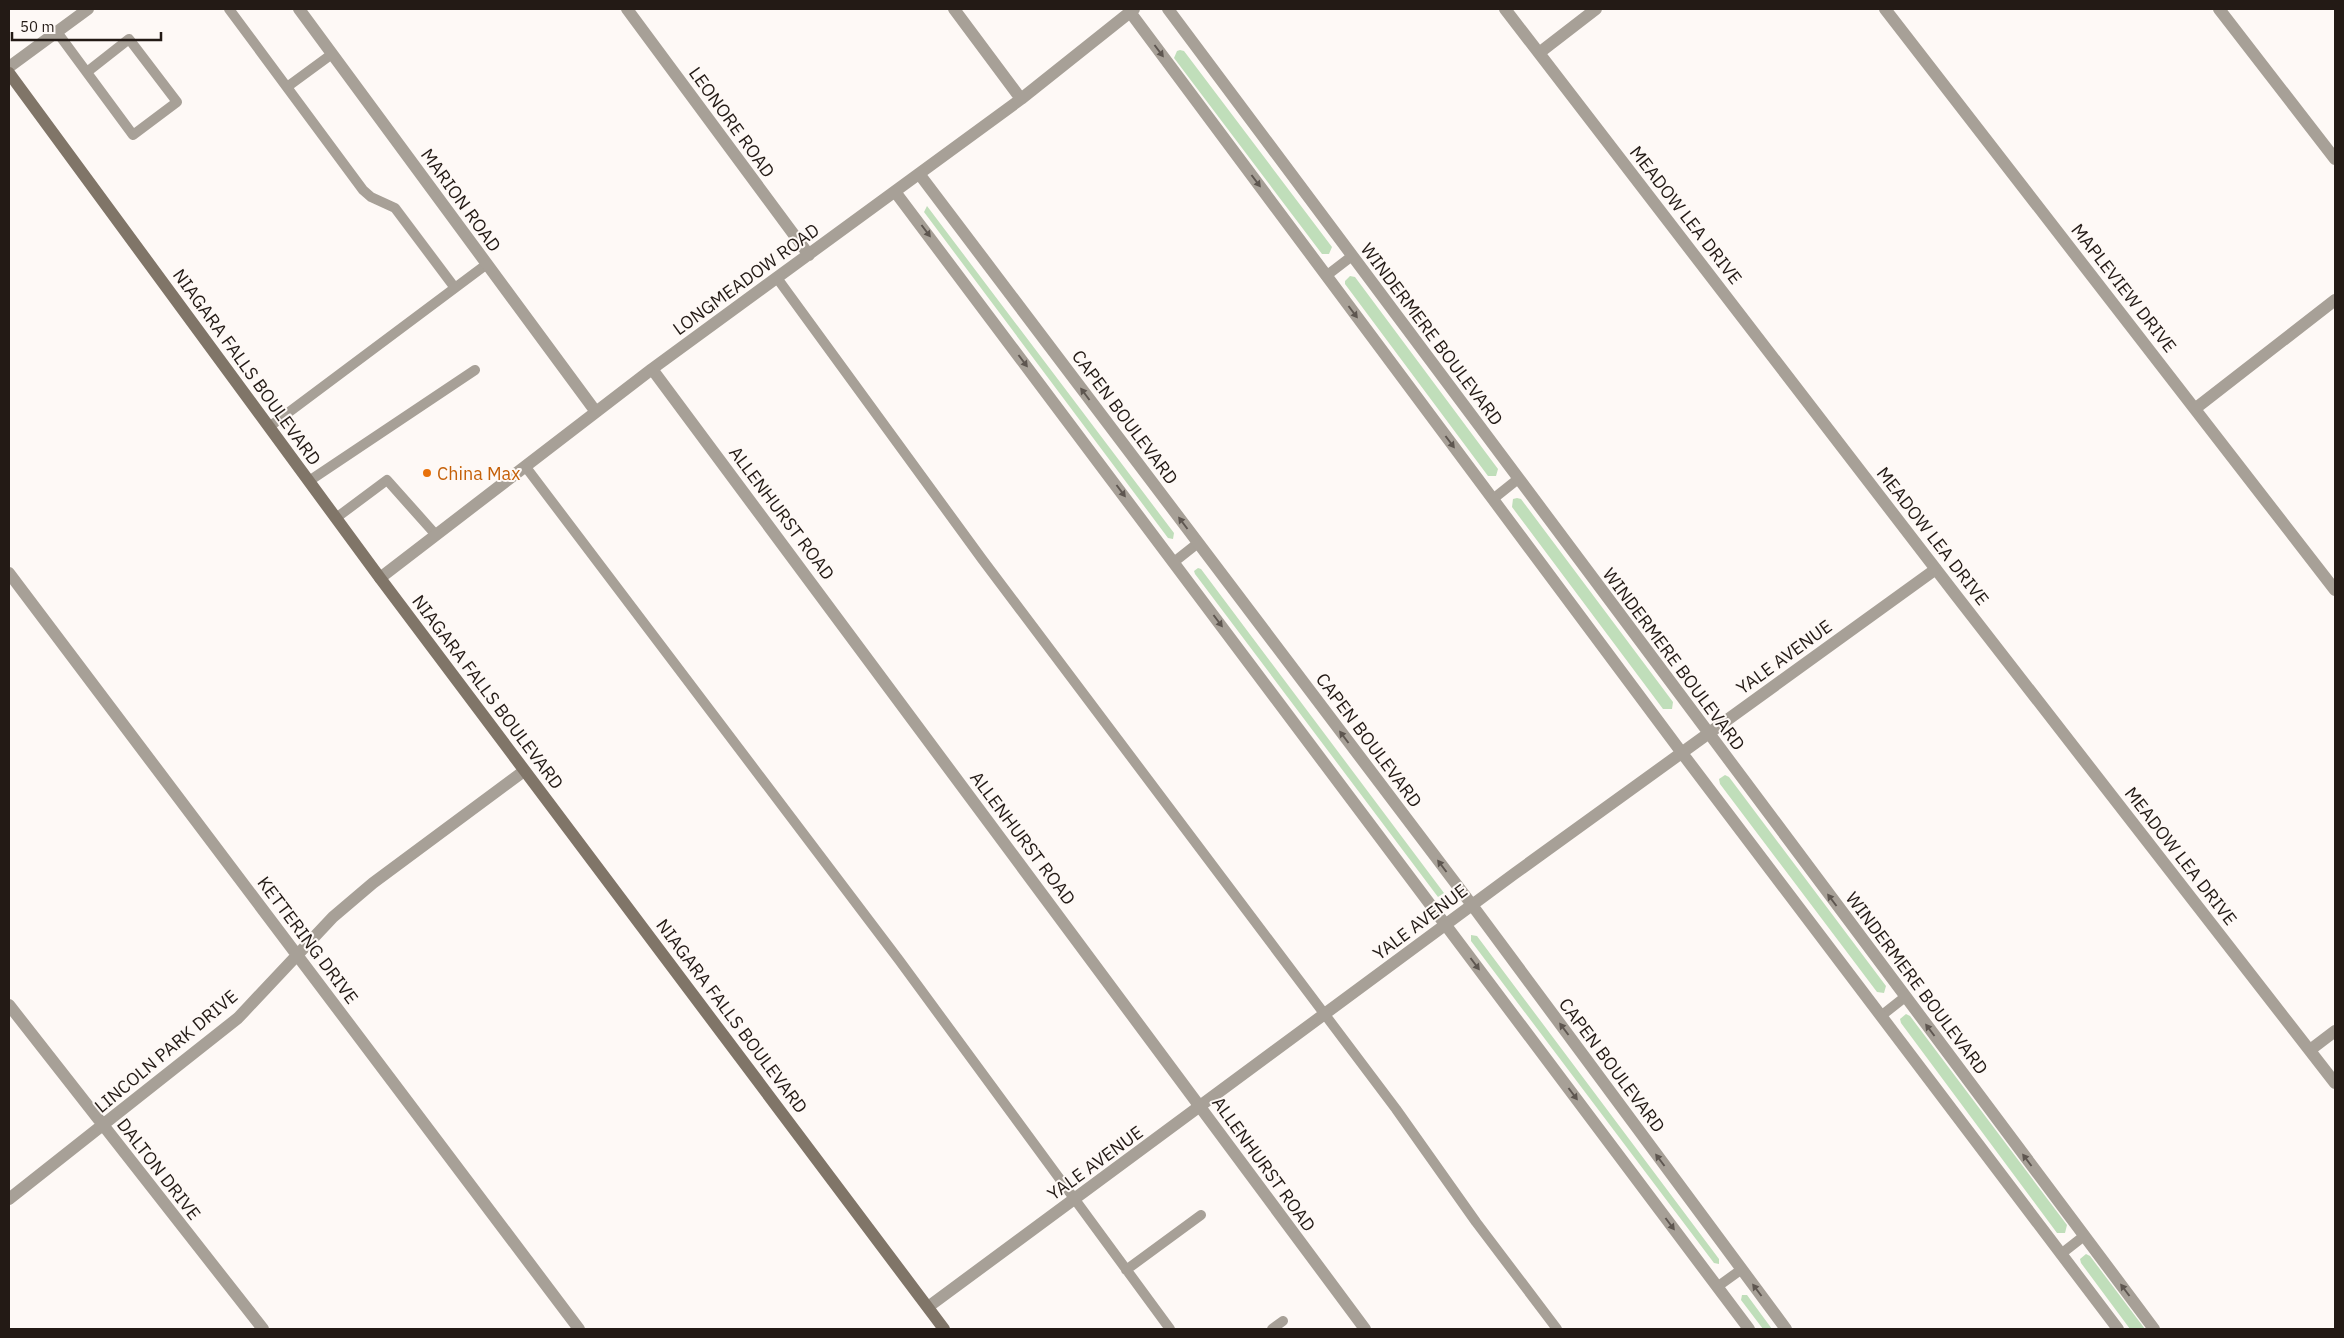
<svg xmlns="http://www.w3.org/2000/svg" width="2344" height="1338" font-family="'IBM Plex Sans',sans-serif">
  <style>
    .green { fill: #c0deba }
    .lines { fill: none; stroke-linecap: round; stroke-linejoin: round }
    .lane { stroke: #a7a097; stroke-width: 10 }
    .street { stroke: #a7a097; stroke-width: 12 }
    .secondary { stroke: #807568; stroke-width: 12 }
    .oneway { fill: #5e5650 }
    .food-dot { fill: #e8710a; stroke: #fef9f6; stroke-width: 2 }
    .labels { text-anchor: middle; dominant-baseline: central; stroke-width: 4; stroke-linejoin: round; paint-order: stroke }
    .street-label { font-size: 18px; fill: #231a15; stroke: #fef9f6 }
    .food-label { font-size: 18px; fill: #c56008; stroke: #fef9f6; text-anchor: start }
  </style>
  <rect width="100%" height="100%" fill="#fef9f6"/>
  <!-- green -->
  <path class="green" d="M 1180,50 L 1184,51 L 1332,247 L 1329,254 L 1322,254 L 1174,58 L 1177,51 Z
    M 927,206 L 1174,533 L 1173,539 L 1168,538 L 924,212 Z
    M 1350,276 L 1355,277 L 1498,469 L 1496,476 L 1488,476 L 1345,284 L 1345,281 Z
    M 1517,498 L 1521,499 L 1673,702 L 1672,709 L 1663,709 L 1512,507 L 1513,499 Z
    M 1198,568 L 1201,569 L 1444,893 L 1438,897 L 1195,574 L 1194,571 Z
    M 1725,775 L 1729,777 L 1886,986 L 1884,993 L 1877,992 L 1720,784 L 1719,779 Z
    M 1471,935 L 1477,936 L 1719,1259 L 1719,1264 L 1714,1263 L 1471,941 Z
    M 1906,1014 L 1910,1016 L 2067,1225 L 2065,1233 L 2057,1233 L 1901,1023 L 1900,1019 Z
    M 2086,1254 L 2090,1256 L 2145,1329 L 2130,1329 L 2081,1263 L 2080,1259 Z
    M 1742,1295 L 1747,1295 L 1772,1329 L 1763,1329 L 1741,1300 Z"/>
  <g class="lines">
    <!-- lane -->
    <path class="lane" d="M 229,9 L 363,190 L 371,197 L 395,208 L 455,288
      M 57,32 L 133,135 L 177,102 L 129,39 L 87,72
      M 287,87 L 332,54
      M 1326,276 L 1352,256
      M 777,278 L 982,559 L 1396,1109 L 1476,1222 L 1557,1329
      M 269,427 L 487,264
      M 525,466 L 899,960 L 1170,1329
      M 309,481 L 475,370
      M 1493,499 L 1518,479
      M 336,518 L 387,480 L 436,535
      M 1174,562 L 1198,543
      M 1881,1016 L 1905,997
      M 2061,1254 L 2084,1236
      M 1126,1270 L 1201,1215
      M 1717,1287 L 1742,1269
      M 1272,1329 L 1283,1321"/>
    <!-- street -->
    <path class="street" d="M 299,9 L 596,412
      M 627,9 L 809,255
      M 954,9 L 1021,99
      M 1168,9 L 2154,1329
      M 1505,9 L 1955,594 L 2335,1083
      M 1885,9 L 2335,590
      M 2219,9 L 2335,159
      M 1130,12 L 1682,753 L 2118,1329
      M 1539,53 L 1596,9
      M 9,67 L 88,9
      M 920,175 L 1472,905 L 1786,1329
      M 896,193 L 1749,1329
      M 652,369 L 1365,1329
      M 2196,408 L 2335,300
      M 9,573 L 579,1329
      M 380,578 L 652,369 L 1021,99 L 1134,9
      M 9,1005 L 263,1329
      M 2310,1050 L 2335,1031
      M 9,1199 L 238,1018 L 333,917 L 373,883 L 524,771
      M 928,1307 L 1514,874 L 1936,569"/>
    <!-- secondary -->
    <path class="secondary" d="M 9,73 L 380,578 L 944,1329"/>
  </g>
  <!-- one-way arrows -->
  <defs><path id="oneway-solid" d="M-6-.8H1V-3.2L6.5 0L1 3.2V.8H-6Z" transform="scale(1.25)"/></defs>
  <g class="oneway">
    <use href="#oneway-solid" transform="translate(1159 51) rotate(53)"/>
    <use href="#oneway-solid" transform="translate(1256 181) rotate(53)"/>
    <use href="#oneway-solid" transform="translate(926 231) rotate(53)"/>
    <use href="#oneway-solid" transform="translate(1353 312) rotate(53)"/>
    <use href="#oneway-solid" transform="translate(1023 361) rotate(53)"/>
    <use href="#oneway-solid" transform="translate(1085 394) rotate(-127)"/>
    <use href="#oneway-solid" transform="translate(1450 442) rotate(53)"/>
    <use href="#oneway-solid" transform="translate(1121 491) rotate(53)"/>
    <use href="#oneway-solid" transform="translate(1183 523) rotate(-127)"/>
    <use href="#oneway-solid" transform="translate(1218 621) rotate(53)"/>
    <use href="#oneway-solid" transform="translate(1344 737) rotate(-127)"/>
    <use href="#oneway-solid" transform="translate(1442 866) rotate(-127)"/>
    <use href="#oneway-solid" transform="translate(1832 900) rotate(-127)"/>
    <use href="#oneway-solid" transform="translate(1475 964) rotate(53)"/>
    <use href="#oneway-solid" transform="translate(1564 1029) rotate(-127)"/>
    <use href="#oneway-solid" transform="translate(1930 1030) rotate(-127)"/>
    <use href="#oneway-solid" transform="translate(1573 1094) rotate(53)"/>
    <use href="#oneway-solid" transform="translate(1660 1160) rotate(-127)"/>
    <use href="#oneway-solid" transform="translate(2027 1160) rotate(-127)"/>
    <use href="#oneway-solid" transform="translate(1670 1224) rotate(53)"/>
    <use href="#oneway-solid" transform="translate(1757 1290) rotate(-127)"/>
    <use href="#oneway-solid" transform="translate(2125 1290) rotate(-127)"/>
  </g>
  <!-- markers -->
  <circle class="food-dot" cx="427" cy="473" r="5"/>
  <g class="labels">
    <!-- street labels -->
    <g class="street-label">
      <text transform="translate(732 122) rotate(54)">LEONORE ROAD</text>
      <text transform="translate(461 200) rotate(54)">MARION ROAD</text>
      <text transform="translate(1686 215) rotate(52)">MEADOW LEA DRIVE</text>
      <text transform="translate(746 279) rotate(-36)">LONGMEADOW ROAD</text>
      <text transform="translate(2124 288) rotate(52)">MAPLEVIEW DRIVE</text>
      <text transform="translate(1432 334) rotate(53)">WINDERMERE BOULEVARD</text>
      <text transform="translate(247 367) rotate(54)">NIAGARA FALLS BOULEVARD</text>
      <text transform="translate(1125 417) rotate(53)">CAPEN BOULEVARD</text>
      <text transform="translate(782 513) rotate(53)">ALLENHURST ROAD</text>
      <text transform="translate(1933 536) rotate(52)">MEADOW LEA DRIVE</text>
      <text transform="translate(1784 657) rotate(-36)">YALE AVENUE</text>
      <text transform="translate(1674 659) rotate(53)">WINDERMERE BOULEVARD</text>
      <text transform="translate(488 692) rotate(53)">NIAGARA FALLS BOULEVARD</text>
      <text transform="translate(1369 740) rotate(53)">CAPEN BOULEVARD</text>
      <text transform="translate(1023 838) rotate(53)">ALLENHURST ROAD</text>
      <text transform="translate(2181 856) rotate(52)">MEADOW LEA DRIVE</text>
      <text transform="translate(1420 922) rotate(-37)">YALE AVENUE</text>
      <text transform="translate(308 940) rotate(53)">KETTERING DRIVE</text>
      <text transform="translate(1917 983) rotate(53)">WINDERMERE BOULEVARD</text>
      <text transform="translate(732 1016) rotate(53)">NIAGARA FALLS BOULEVARD</text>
      <text transform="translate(166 1051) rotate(-40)">LINCOLN PARK DRIVE</text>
      <text transform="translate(1612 1065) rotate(53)">CAPEN BOULEVARD</text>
      <text transform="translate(1095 1163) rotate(-36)">YALE AVENUE</text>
      <text transform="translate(1264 1164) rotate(54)">ALLENHURST ROAD</text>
      <text transform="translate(159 1169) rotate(52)">DALTON DRIVE</text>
    </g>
    <!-- food labels -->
    <g class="food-label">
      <text x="437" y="473">China Max</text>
    </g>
  </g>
  <!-- border -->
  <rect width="2344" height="1338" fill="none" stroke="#231a15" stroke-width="20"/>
  <!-- scale -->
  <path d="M12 32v8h149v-8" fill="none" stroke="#231a15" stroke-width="2.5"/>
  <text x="20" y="32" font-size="15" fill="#231a15" stroke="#fef9f6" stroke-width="4" paint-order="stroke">50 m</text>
</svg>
